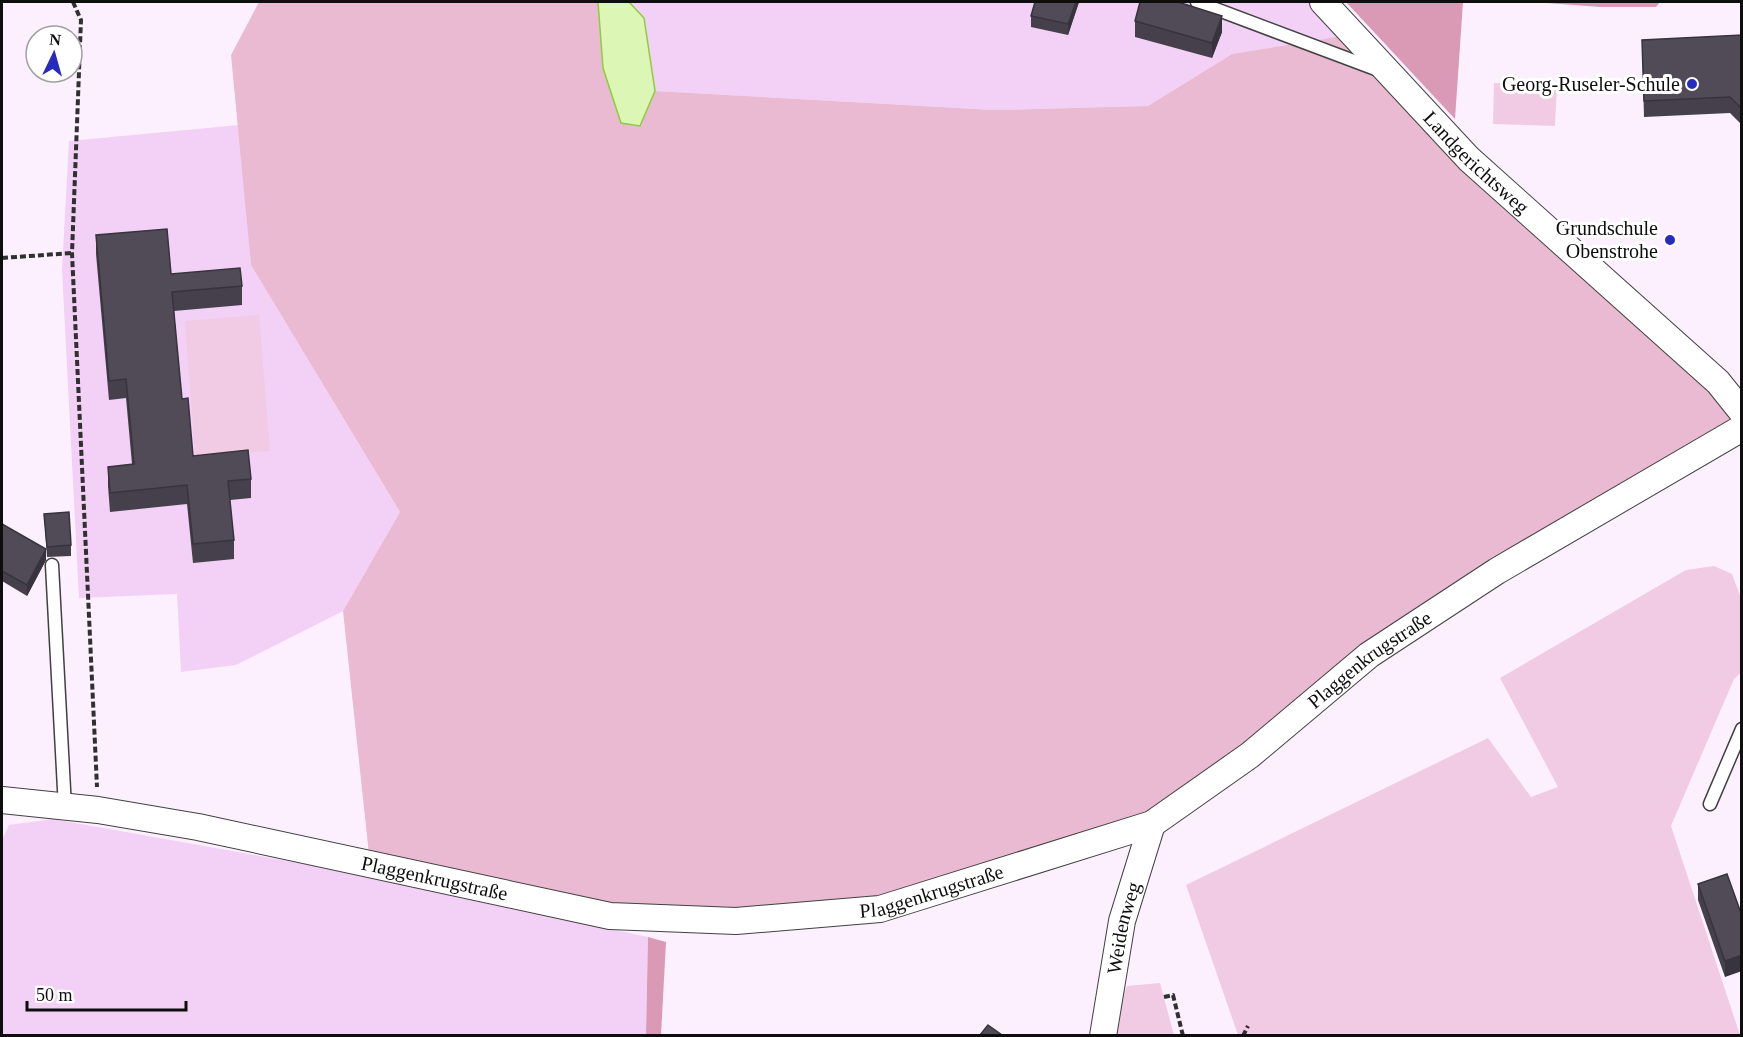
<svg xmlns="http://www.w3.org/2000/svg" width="1743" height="1037" font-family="'Times New Roman',serif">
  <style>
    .farmland { fill: #f3d0f5 }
    .green { fill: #e9bad1 }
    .forest { fill: #da99b4 }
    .pitch { fill: #f0cbe3 }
    .water { fill: #dcf6b5; stroke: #8fcc3d; stroke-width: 1.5 }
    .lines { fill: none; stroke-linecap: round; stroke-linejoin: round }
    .lane-casing { stroke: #414141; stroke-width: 15 }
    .street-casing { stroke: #414141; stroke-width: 28 }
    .path { stroke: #303030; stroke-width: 4; stroke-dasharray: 6 3; stroke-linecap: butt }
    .lane { stroke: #fff; stroke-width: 12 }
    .street { stroke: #fff; stroke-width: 26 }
    .wall { fill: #45404b }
    .shaded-wall { fill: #38343d }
    .building { fill: #504b57; stroke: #38343d; stroke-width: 1.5 }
    .poi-dot { fill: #272abe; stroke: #fff; stroke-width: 2 }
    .labels { text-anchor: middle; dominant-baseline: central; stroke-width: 6; stroke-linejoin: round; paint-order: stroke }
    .poi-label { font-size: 20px; fill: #0e0e0e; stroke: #fff; text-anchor: end }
    .street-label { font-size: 20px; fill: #0e0e0e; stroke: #fff }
  </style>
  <rect width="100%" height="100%" fill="#fcf0ff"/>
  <!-- farmland -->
  <path class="farmland" d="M 629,2 L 1323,2 L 1354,34 L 1232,54 L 1148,106 L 994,110 L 655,91 L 644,18 Z
    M 239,125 L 251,265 L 400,512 L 343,611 L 236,665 L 181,672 L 177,594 L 79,598 L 62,270 L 69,141 Z
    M 53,819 L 327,868 L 648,937 L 646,1035 L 2,1035 L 2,840 L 9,825 Z"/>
  <!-- green -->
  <path class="green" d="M 259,2 L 615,2 L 640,126 L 655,91 L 994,110 L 1148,106 L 1232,54 L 1354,34 L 1718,382 L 1741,428 L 1497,571 L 1152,824 L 880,909 L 671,920 L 370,864 L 343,611 L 400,512 L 251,265 L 231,55 Z"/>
  <!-- forest -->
  <path class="forest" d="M 1346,2 L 1463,2 L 1455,119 Z
    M 1533,2 L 1660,2 L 1656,7 L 1600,7 Z
    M 648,937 L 666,942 L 661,1035 L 646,1035 Z"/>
  <!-- pitch -->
  <path class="pitch" d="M 1494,83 L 1557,85 L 1555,126 L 1493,124 Z
    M 259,315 L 270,451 L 195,456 L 185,321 Z
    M 1714,566 L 1732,574 L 1741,598 L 1741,673 L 1734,679 L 1671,826 L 1740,1035 L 1238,1035 L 1186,885 L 1488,738 L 1531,797 L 1558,787 L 1500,678 L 1686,570 Z
    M 1160,983 L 1174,1035 L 1112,1036 L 1115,1013 L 1127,986 Z"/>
  <!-- water -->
  <path class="water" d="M 598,2 L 629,2 L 644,18 L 655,91 L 640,126 L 621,123 L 603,68 Z"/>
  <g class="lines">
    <defs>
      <path id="lane" d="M 1197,2 L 1378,70
        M 52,565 L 65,808
        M 1710,804 L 1742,729"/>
      <g id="street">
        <path id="s1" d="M 1323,2 L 1469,159 L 1718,382 L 1742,412"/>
        <path id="s2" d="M 2,800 L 98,810 L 198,827 L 610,916 L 736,921 L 880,909 L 1152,824 L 1250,755 L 1369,655 L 1497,571 L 1742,428"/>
        <path id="s3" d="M 1103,1036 L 1122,921 L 1152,824"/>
      </g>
    </defs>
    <!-- lane casing -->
    <use href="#lane" class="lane-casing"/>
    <!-- street casing -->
    <use href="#street" class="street-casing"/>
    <!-- path -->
    <path class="path" d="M 73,2 L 81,20 L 72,253 L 97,787
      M 2,258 L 72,253
      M 1164,997 L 1173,995 L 1183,1036
      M 1243,1036 L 1248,1026"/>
    <!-- lane -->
    <use href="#lane" class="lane"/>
    <!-- street -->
    <use href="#street" class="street"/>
  </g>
  <!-- wall -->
  <path class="wall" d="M 1079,2 L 1068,35 L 1031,27 L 1031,16 Z
    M 1135,21 L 1222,32 L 1212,58 L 1135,37 Z
    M 1742,35 L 1742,125 L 1730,113 L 1644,117 L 1642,40 Z
    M 96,235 L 171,274 L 242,286 L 242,305 L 174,311 L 182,399 L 193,456 L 251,479 L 251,498 L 230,500 L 234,540 L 234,559 L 193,563 L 187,504 L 110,512 L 108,486 L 108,467 L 132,464 L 126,398 L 109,400 L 96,254 Z
    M 44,514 L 71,545 L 71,556 L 47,557 Z
    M 2,524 L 46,560 L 27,596 L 2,581 Z
    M 1742,750 L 1742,773 L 1740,772 L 1740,753 Z
    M 1698,884 L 1742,916 L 1725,977 L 1698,900 Z"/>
  <!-- shaded-wall -->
  <path class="shaded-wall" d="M 1076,2 L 1079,2 L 1068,35 L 1068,24 Z
    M 1222,16 L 1222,32 L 1212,58 L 1212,43 Z
    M 46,549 L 46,560 L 27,596 L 27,585 Z
    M 1742,955 L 1742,971 L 1725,977 L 1725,961 Z"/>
  <!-- building -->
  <path class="building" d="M 1035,2 L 1076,2 L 1068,24 L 1031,16 Z
    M 1140,2 L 1178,2 L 1222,16 L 1212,43 L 1135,21 Z
    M 1742,35 L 1742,109 L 1730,97 L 1644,101 L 1642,40 Z
    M 167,229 L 171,274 L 240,268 L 242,286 L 172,292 L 182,399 L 188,398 L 193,456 L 248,450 L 251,479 L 228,481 L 234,540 L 193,544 L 187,485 L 110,493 L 108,467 L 134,464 L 126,379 L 109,381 L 96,235 Z
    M 69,512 L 71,545 L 47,547 L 44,514 Z
    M 2,524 L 46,549 L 27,585 L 2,571 Z
    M 1727,874 L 1742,916 L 1742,955 L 1725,961 L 1698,884 Z
    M 988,1025 L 1002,1035 L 980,1035 Z"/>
  <!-- markers -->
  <g class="poi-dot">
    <circle cx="1692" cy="84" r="6"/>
    <circle cx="1670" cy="240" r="6"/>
  </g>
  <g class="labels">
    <!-- poi labels -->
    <g class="poi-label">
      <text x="1680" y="84">Georg-Ruseler-Schule</text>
      <text x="1658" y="228">Grundschule<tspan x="1658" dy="23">Obenstrohe</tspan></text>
    </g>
    <!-- street labels -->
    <g class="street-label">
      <text stroke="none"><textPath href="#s1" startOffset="222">Landgerichtsweg</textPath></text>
      <text stroke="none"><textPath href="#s2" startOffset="1448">Plaggenkrugstraße</textPath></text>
      <text stroke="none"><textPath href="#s2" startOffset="440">Plaggenkrugstraße</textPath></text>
      <text stroke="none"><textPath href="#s2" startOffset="944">Plaggenkrugstraße</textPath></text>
      <text stroke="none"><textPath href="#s3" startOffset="110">Weidenweg</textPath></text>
    </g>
  </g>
  <!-- border -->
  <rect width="1743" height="1037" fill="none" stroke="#0e0e0e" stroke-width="6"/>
  <!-- north arrow -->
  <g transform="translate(54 54) rotate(5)"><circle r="28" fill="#ffffff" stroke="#9f9f9f" stroke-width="1.5"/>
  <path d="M0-4.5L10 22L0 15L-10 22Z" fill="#272abe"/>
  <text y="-9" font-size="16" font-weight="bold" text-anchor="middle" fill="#0e0e0e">N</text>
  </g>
  <!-- scale -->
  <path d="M27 1001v9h159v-9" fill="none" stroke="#0e0e0e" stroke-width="3"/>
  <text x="36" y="1001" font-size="18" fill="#0e0e0e" stroke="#ffffff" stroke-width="4.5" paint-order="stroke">50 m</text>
</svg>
